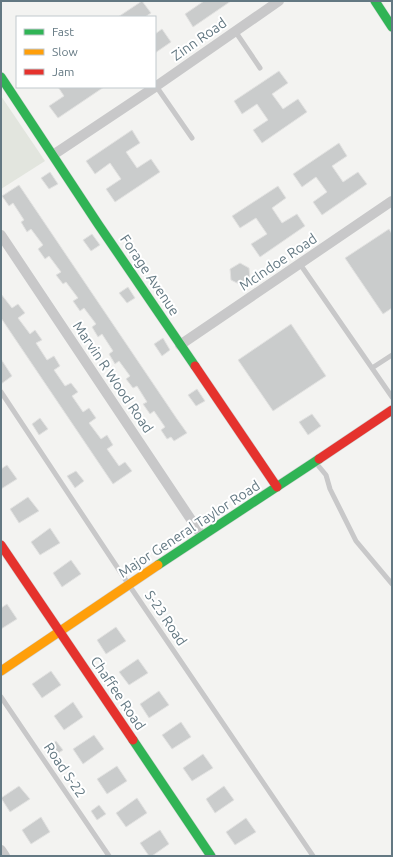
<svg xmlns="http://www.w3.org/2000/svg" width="393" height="857" font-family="Ubuntu,sans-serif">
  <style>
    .green { fill: #e2e5de }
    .building { fill: #cacccc; stroke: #e2e2e1 }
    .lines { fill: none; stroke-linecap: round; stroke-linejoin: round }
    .fast-casing { stroke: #cfd1d1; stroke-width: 10 }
    .slow-casing { stroke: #cfd1d1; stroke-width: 10 }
    .jam-casing { stroke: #cfd1d1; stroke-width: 10 }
    .lane { stroke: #c8c8c9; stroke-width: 5 }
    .street { stroke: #c8c8c9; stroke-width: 10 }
    .fast { stroke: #30b455; stroke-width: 9 }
    .slow { stroke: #ff9f0a; stroke-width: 9 }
    .jam { stroke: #e5322d; stroke-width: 9 }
    .labels { text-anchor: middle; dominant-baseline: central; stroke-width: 4; stroke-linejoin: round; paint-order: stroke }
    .street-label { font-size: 14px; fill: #637882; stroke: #fff }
  </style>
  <rect width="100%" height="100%" fill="#f3f3f1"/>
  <!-- green -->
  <path class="green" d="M 1,96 L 45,161 L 1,189 Z"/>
  <!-- building -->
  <path class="building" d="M 142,1 L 151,13 L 145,17 L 118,17 Z
    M 204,1 L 231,1 L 193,27 L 185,14 Z
    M 162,29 L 171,42 L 155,53 L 155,34 Z
    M 279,71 L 288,83 L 272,94 L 283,109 L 298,99 L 307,112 L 262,143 L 253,130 L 268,120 L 257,104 L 242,114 L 234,101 Z
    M 58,87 L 104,87 L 58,118 L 49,106 L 64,96 Z
    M 132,130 L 140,143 L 126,152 L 137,168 L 151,159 L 160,172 L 115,202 L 106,189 L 121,179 L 110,163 L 95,174 L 86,161 Z
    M 339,143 L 347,156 L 332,166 L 343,182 L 358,172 L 367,184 L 322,215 L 313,202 L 327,192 L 316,177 L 302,187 L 293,174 Z
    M 50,172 L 58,184 L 49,189 L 41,178 Z
    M 19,185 L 177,419 L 187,433 L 174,441 L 171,437 L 167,439 L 161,430 L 165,427 L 154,411 L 150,414 L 143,404 L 147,402 L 137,386 L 133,388 L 126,379 L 130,376 L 119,361 L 115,364 L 109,354 L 113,351 L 102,334 L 98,337 L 92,327 L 96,324 L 84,308 L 80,311 L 73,301 L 78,298 L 66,282 L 63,284 L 56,275 L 61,272 L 49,256 L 45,259 L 38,249 L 43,245 L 31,229 L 27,232 L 21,222 L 24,220 L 13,203 L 9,206 L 2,196 Z
    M 278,186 L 286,198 L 272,208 L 282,223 L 297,214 L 305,226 L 260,257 L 251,244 L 267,234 L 256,218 L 240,228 L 232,216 Z
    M 389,229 L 392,234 L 392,308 L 383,314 L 345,258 Z
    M 92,234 L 100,245 L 91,251 L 83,240 Z
    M 240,263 L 249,268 L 250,279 L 241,285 L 231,280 L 230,269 Z
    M 128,287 L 135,298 L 127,303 L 119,293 Z
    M 1,294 L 12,308 L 18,304 L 25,313 L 18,318 L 30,334 L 35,330 L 42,340 L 36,343 L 47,360 L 54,356 L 60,366 L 54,370 L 65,386 L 71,383 L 78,392 L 72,396 L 83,412 L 89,408 L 96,418 L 89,423 L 101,439 L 107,435 L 113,445 L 107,449 L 119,466 L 125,462 L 132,471 L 113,484 L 1,318 Z
    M 291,324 L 326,376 L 273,411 L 238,360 Z
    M 163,338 L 170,350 L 162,356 L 154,344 Z
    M 1,359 L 12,376 L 1,384 Z
    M 197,389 L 205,401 L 196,406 L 188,395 Z
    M 312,414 L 321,426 L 308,435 L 299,422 Z
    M 40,418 L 48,429 L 39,435 L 32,424 Z
    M 7,465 L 17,479 L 1,489 L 1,469 Z
    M 76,471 L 84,481 L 75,488 L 67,476 Z
    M 28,497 L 39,511 L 19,523 L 10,509 Z
    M 50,528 L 60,543 L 40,555 L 31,542 Z
    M 71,560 L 81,574 L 62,587 L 53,573 Z
    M 7,604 L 17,619 L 1,629 L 1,608 Z
    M 116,627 L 126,641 L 106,654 L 97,640 Z
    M 138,659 L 148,673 L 129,685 L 119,672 Z
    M 51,671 L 61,685 L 42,698 L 32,684 Z
    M 159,691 L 169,705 L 149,718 L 140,704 Z
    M 73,702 L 83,717 L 64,730 L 54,716 Z
    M 181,722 L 191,737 L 172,749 L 162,735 Z
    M 94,735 L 104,749 L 83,764 L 73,749 Z
    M 56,741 L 63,750 L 54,756 L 48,747 Z
    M 203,754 L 213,768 L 192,781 L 183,768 Z
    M 117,766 L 127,781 L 107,794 L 97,779 Z
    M 19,786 L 30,799 L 10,812 L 1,798 Z
    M 224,786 L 234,800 L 215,813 L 206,799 Z
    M 137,798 L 147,813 L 126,827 L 116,813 Z
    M 99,805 L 106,814 L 97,820 L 91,811 Z
    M 41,817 L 50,832 L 31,844 L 22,830 Z
    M 246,818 L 256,832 L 235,845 L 226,832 Z
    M 160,830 L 169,844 L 152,856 L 149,856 L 140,843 Z"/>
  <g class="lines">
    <defs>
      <path id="fast" d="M 375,1 L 392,27
        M 1,77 L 98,224 L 195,366
        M 158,565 L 319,459
        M 133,740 L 211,856"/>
      <path id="slow" d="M 1,671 L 158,565"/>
      <path id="jam" d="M 195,366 L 277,487
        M 319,459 L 392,410
        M 1,545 L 133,740"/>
    </defs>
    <!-- fast casing -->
    <use href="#fast" class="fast-casing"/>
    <!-- slow casing -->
    <use href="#slow" class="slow-casing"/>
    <!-- jam casing -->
    <use href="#jam" class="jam-casing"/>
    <!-- lane -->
    <path class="lane" d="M 235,31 L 260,68
      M 156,86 L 192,138
      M 300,264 L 392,397
      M 372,368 L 392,355
      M 1,392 L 129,585 L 313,856
      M 316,463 L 326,475 L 330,489 L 356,541 L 392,584
      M 1,697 L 109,856"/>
    <!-- street -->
    <path class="street" d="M 155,87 L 279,1
      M 53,155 L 155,87
      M 1,235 L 202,536
      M 180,345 L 392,201
      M 1,850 L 5,856"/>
    <!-- fast -->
    <use href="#fast" class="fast"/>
    <!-- slow -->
    <use href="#slow" class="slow"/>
    <!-- jam -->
    <use href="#jam" class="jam"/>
  </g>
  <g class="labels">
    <!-- street labels -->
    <g class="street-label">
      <text transform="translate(199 39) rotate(-35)">Zinn Road</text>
      <text transform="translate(278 262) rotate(-34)">McIndoe Road</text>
      <text transform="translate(150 275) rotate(56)">Forage Avenue</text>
      <text transform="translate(113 377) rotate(56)">Marvin R Wood Road</text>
      <text transform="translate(189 529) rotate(-33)">Major General Taylor Road</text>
      <text transform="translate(166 618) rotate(56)">S-23 Road</text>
      <text transform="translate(118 693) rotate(56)">Chaffee Road</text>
      <text transform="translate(65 770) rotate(56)">Road S-22</text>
    </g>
  </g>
  <!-- border -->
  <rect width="393" height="857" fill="none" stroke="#637882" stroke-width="4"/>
  <!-- legend -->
  <rect x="16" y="16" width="140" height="72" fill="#ffffff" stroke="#c1c9cd"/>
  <rect x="24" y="29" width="20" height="6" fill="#30b455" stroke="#c1c9cd"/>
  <text x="52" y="36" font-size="12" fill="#637882">Fast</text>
  <rect x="24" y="49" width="20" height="6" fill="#ff9f0a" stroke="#c1c9cd"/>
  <text x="52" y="56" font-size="12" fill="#637882">Slow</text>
  <rect x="24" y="69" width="20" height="6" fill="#e5322d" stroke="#c1c9cd"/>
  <text x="52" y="76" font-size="12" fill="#637882">Jam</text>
</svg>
